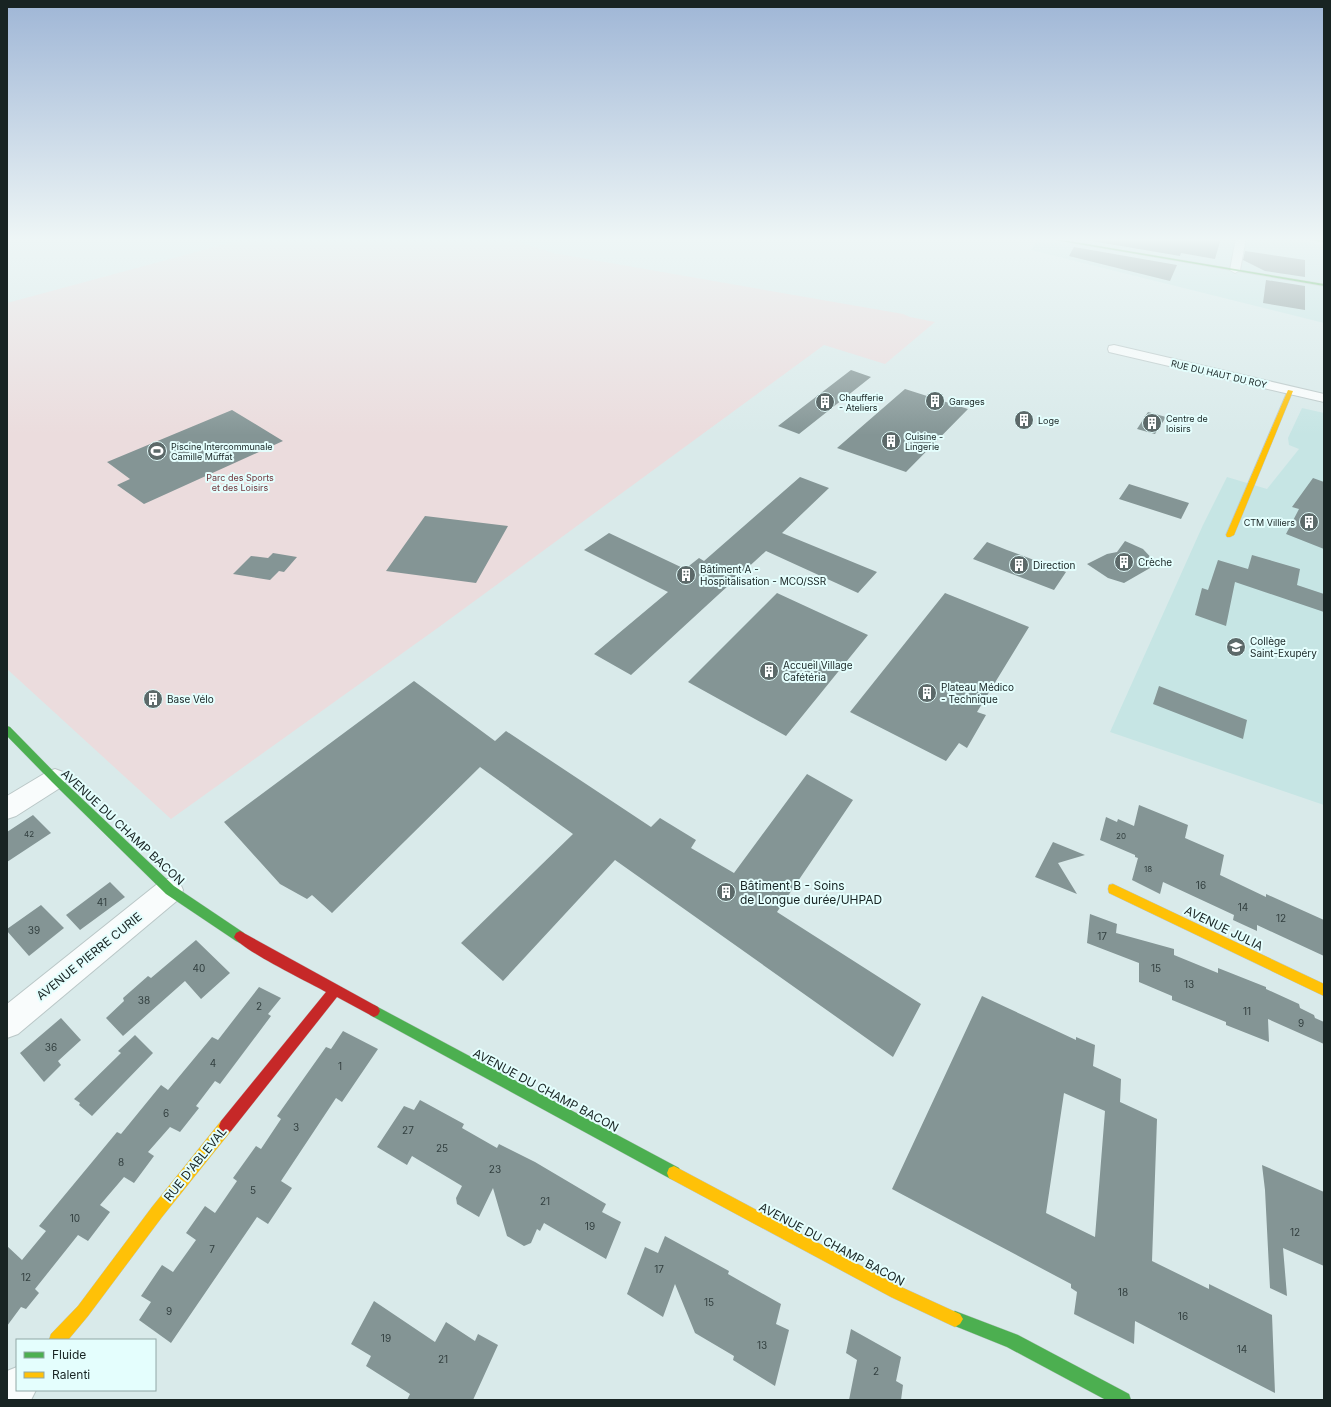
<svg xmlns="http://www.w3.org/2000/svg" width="1331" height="1407" font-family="Inter,sans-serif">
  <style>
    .built { fill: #c6e5e4 }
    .green { fill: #ebdcdd }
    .building { fill: #849595; fill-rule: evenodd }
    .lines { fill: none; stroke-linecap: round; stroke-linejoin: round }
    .street-casing { stroke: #bac7c7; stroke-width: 2 }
    .fast-casing { stroke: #bac7c7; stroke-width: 1 }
    .slow-casing { stroke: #bac7c7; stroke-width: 1 }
    .jam-casing { stroke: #bac7c7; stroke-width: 1 }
    .street { fill: #f9fcfc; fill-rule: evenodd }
    .fast { fill: #4caf50; fill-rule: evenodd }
    .slow { fill: #ffc107; fill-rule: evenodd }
    .jam { fill: #c62828; fill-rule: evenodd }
    .labels { text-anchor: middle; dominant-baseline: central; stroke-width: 4; stroke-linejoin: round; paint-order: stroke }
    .number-label { font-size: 8px; fill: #334040 }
    .far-street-label { font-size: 9px; fill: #182423; stroke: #e4fefd }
    .far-poi-label { font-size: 9px; fill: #182423; stroke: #e4fefd; text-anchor: start }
    .far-park-label { font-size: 9px; fill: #71373d; stroke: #e4fefd }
    .poi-label { font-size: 10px; fill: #182423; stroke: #e4fefd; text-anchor: start }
    .near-number-label { font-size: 10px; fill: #334040 }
    .near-street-label { font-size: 12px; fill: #182423; stroke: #e4fefd }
    .near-poi-label { font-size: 12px; fill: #182423; stroke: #e4fefd; text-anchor: start }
  </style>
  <rect width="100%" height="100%" fill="#d9eaea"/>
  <!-- built -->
  <path class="built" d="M 1039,238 L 1275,238 L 1324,245 L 1324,323 L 1031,250 Z
    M 1302,408 L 1324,413 L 1324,805 L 1110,732 L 1203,525 L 1227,477 L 1267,489 L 1299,449 L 1289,445 L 1288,438 Z"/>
  <!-- green -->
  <path class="green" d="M 248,238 L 508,238 L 553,253 L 903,314 L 910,317 L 935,322 L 885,364 L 824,345 L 439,627 L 171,819 L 7,669 L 7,303 Z"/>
  <!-- building -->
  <path class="building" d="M 1081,238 L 1221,238 L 1215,259 L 1181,253 L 1180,256 L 1080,239 Z
    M 1074,247 L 1177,265 L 1170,281 L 1069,256 Z
    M 1245,251 L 1305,260 L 1305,277 L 1265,271 L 1243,260 Z
    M 1266,280 L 1305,286 L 1305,310 L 1263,303 Z
    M 851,370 L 871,377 L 799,434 L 778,426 Z
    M 905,389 L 968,409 L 906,472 L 837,448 Z
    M 232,410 L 283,441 L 144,504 L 117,485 L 130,479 L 107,462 Z
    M 1148,412 L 1166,417 L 1155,434 L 1137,429 Z
    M 800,477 L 829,488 L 782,533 L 877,572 L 858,593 L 766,551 L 631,675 L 594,654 L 668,592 L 584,550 L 609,533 L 685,569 L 699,558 L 704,561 Z
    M 1313,478 L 1324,482 L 1324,549 L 1286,534 L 1299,509 L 1292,507 Z
    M 1129,484 L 1189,503 L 1181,519 L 1119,499 Z
    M 425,516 L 508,526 L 476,583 L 386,571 Z
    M 1125,541 L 1143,549 L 1157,564 L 1124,583 L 1108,578 L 1087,564 L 1107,554 L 1117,552 Z
    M 987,542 L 1007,550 L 1066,572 L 1054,590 L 973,559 Z
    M 273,553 L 297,557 L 284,572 L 279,571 L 270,580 L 233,574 L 251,556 L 268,558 Z
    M 1252,555 L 1300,569 L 1297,585 L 1324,594 L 1324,612 L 1235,582 L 1226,626 L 1195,615 L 1202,588 L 1208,590 L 1218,560 L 1248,569 Z
    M 777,593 L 868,635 L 786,736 L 688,682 Z
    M 945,593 L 1029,627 L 977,712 L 986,715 L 967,748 L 959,743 L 946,761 L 850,712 Z
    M 414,681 L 495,741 L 506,731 L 651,827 L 660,818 L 696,840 L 691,848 L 734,873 L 807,774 L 853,800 L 777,912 L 921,1004 L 893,1057 L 615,860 L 503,981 L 461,943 L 573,834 L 480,767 L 332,913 L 312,895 L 307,899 L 280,884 L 224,822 Z
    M 1159,686 L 1247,720 L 1243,739 L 1153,704 Z
    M 1139,805 L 1188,825 L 1185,838 L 1224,855 L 1220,875 L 1266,897 L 1266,894 L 1324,920 L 1324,956 L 1257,925 L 1257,931 L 1233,920 L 1234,915 L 1163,882 L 1160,894 L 1132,880 L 1138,858 L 1135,857 L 1135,855 L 1100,840 L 1106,817 L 1117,822 L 1118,819 L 1134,826 Z
    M 33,815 L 51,833 L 7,862 L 7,832 Z
    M 1053,842 L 1085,855 L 1058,863 L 1077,894 L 1035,877 Z
    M 110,882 L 125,897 L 80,930 L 66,915 Z
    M 41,905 L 64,928 L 29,956 L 7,931 L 7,929 Z
    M 1090,914 L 1117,924 L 1116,933 L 1174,949 L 1174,955 L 1218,973 L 1218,968 L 1266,987 L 1266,989 L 1299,1004 L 1300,1008 L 1314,1015 L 1315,1018 L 1324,1022 L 1324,1044 L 1268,1019 L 1269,1042 L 1226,1025 L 1226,1022 L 1172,1000 L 1172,996 L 1139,982 L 1139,963 L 1087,943 Z
    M 196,940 L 230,973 L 201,999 L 185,981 L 123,1036 L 106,1018 L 124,1001 L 123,998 L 148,976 L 151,978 Z
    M 259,987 L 281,998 L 268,1014 L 271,1016 L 220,1084 L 215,1081 L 196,1106 L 199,1108 L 180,1132 L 170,1127 L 148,1152 L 154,1156 L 134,1183 L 124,1177 L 100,1205 L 110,1212 L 88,1241 L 78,1235 L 35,1289 L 39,1293 L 26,1309 L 21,1307 L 7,1326 L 7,1246 L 22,1260 L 46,1231 L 39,1226 L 117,1132 L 121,1134 L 161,1085 L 168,1090 L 212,1037 L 218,1040 Z
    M 982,996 L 1076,1040 L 1076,1037 L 1095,1045 L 1093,1066 L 1121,1079 L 1120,1102 L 1157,1119 L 1152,1261 L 1209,1289 L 1209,1284 L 1272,1315 L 1275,1393 L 1135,1321 L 1134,1344 L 1074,1314 L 1077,1292 L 1071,1288 L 1071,1284 L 892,1189 ZM 1064,1093 L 1105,1111 L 1095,1237 L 1046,1213 Z
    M 61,1018 L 81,1040 L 58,1061 L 61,1065 L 44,1082 L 20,1053 Z
    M 343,1031 L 378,1049 L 342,1102 L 336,1098 L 281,1181 L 292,1188 L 268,1224 L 257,1217 L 171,1343 L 139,1320 L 151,1302 L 141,1296 L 162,1265 L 173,1272 L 196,1240 L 186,1233 L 205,1206 L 215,1213 L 237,1181 L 233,1178 L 256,1146 L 261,1149 L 281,1119 L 277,1116 L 326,1047 L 331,1049 Z
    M 135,1035 L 153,1053 L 92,1116 L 79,1105 L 80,1103 L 74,1099 L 121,1053 L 118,1051 Z
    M 420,1100 L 464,1124 L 462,1128 L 497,1148 L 499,1144 L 535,1162 L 606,1204 L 602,1212 L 621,1222 L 606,1259 L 544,1223 L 540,1231 L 537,1229 L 531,1243 L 524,1246 L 507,1236 L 493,1188 L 479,1217 L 457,1204 L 456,1198 L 462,1186 L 412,1156 L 407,1165 L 377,1147 L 404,1106 L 414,1110 Z
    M 1262,1165 L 1324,1192 L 1324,1266 L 1283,1248 L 1287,1296 L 1270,1288 L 1265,1190 Z
    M 665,1236 L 729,1271 L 728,1274 L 781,1304 L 776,1324 L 789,1330 L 775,1386 L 733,1360 L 734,1356 L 695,1333 L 675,1284 L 663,1317 L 627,1294 L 645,1247 L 658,1253 Z
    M 374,1301 L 435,1342 L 446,1322 L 475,1341 L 478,1334 L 498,1345 L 473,1400 L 407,1400 L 410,1394 L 366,1366 L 371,1356 L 351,1344 Z
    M 851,1329 L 901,1357 L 896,1381 L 903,1385 L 901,1400 L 849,1400 L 857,1360 L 846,1353 Z"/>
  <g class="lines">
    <defs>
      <path id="street" d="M 1236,238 L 1246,238 L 1240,270 L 1235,273 L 1230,270 Z
        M 1114,345 L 1324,394 L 1324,402 L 1109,352 L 1108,349 L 1109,346 Z
        M 55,769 L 63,772 L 67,779 L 63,786 L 16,816 L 7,819 L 7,796 L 47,772 Z
        M 170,878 L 179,881 L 183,890 L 179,899 L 18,1034 L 7,1038 L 7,1004 L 161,881 Z
        M 17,1367 L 17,1390 L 36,1390 L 31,1400 L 7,1400 L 7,1371 Z"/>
      <path id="fast" d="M 1043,238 L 1051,238 L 1324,284 L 1324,286 Z
        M 1300,238 L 1324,240 L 1324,242 L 1302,239 Z
        M 7,726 L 10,727 L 58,776 L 174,886 L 244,933 L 246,937 L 244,941 L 240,943 L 236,941 L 166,894 L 52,782 L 7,736 Z
        M 374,1005 L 679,1168 L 681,1173 L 679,1178 L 674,1180 L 669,1178 L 370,1015 L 368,1011 L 370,1007 Z
        M 955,1311 L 1018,1335 L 1129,1394 L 1131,1400 L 1106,1400 L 1007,1347 L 950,1324 L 947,1319 L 950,1314 Z"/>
      <path id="slow" d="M 1288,390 L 1293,391 L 1234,535 L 1230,537 L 1227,537 L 1226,535 Z
        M 1113,884 L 1324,984 L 1324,996 L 1109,893 L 1108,889 L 1109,885 Z
        M 226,1119 L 231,1121 L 233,1126 L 231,1131 L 162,1217 L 88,1316 L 68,1340 L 49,1340 L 51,1334 L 78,1306 L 152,1207 L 221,1121 Z
        M 674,1166 L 901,1287 L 960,1314 L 963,1319 L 960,1324 L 955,1327 L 891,1297 L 669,1178 L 667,1173 L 669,1168 Z"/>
      <path id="jam" d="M 240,931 L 378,1007 L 380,1011 L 378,1015 L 374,1017 L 337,997 L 231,1131 L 226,1133 L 221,1131 L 219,1126 L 221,1121 L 326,992 C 310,983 240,949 234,937 L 236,933 Z"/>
    </defs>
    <!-- street casing -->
    <use href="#street" class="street-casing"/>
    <!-- fast casing -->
    <use href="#fast" class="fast-casing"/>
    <!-- slow casing -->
    <use href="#slow" class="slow-casing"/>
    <!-- jam casing -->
    <use href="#jam" class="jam-casing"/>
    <!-- street -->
    <use href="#street" class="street"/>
    <!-- fast -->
    <use href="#fast" class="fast"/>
    <!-- slow -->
    <use href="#slow" class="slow"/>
    <!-- jam -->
    <use href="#jam" class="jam"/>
  </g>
  <!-- sky -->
  <linearGradient id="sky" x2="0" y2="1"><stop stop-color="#9fb6d6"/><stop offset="0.55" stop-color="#eef6f6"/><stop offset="1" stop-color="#eef6f6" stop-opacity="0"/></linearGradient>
  <rect width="1331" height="435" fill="url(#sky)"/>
  <!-- icons -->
  <defs>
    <symbol id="building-disc" viewBox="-11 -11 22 22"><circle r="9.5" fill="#5c6969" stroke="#e4fefd"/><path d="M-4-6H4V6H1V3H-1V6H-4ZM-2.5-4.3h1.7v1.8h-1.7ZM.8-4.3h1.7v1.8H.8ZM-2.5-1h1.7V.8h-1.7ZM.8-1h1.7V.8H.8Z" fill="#fff"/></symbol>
    <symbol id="stadium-disc" viewBox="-11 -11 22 22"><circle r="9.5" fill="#5c6969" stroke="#e4fefd"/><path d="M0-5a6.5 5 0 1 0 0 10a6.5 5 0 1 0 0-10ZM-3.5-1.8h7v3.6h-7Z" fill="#fff"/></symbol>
    <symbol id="school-disc" viewBox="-11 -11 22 22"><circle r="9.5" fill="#5c6969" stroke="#e4fefd"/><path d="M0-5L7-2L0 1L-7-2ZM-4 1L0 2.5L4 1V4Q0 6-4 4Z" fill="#fff"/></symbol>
  </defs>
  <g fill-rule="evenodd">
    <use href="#building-disc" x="924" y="390" width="22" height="22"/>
    <use href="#building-disc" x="814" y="391" width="22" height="22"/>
    <use href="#building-disc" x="1013" y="409" width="22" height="22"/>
    <use href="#building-disc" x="1141" y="412" width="22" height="22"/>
    <use href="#building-disc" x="880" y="430" width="22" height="22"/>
    <use href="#stadium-disc" x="146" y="440" width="22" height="22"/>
    <use href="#building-disc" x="1298" y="511" width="22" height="22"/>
    <use href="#building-disc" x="1113" y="551" width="22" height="22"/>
    <use href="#building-disc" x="1008" y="554" width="22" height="22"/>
    <use href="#building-disc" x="675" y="564" width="22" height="22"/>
    <use href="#school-disc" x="1225" y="636" width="22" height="22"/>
    <use href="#building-disc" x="758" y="660" width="22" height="22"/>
    <use href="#building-disc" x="916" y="682" width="22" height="22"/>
    <use href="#building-disc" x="142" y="688" width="22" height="22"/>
    <use href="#building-disc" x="715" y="881" width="22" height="22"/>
  </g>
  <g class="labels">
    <!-- number labels -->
    <g class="number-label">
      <text x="29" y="834">42</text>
      <text x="1121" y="836">20</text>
      <text x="1148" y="869">18</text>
    </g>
    <!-- far-street labels -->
    <g class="far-street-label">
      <text transform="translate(1219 374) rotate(13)">RUE DU HAUT DU ROY</text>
    </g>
    <!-- far-poi labels -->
    <g class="far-poi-label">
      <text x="839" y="397">Chaufferie<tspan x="839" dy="10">- Ateliers</tspan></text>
      <text x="949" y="401">Garages</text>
      <text x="1166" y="418">Centre de<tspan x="1166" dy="10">loisirs</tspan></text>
      <text x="1038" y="420">Loge</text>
      <text x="905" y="436">Cuisine -<tspan x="905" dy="10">Lingerie</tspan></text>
      <text x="171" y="446">Piscine Intercommunale<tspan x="171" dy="10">Camille Muffat</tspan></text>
      <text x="1295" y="522" text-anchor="end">CTM Villiers</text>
    </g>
    <!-- far-park labels -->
    <g class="far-park-label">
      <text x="240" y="477">Parc des Sports<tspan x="240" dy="10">et des Loisirs</tspan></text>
    </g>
    <!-- poi labels -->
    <g class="poi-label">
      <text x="1138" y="562">Crèche</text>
      <text x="1033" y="565">Direction</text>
      <text x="700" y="569">Bâtiment A -<tspan x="700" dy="12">Hospitalisation - MCO/SSR</tspan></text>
      <text x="1250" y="641">Collège<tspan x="1250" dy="12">Saint-Exupéry</tspan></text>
      <text x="783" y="665">Accueil Village<tspan x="783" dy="12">Cafétéria</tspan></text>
      <text x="941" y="687">Plateau Médico<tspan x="941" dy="12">- Technique</tspan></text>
      <text x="167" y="699">Base Vélo</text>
    </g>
    <!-- near-number labels -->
    <g class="near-number-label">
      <text x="1201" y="885">16</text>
      <text x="102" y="902">41</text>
      <text x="1243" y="907">14</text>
      <text x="1281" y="918">12</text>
      <text x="34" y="930">39</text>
      <text x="1102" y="936">17</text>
      <text x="199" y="968">40</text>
      <text x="1156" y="968">15</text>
      <text x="1189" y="984">13</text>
      <text x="144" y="1000">38</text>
      <text x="259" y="1006">2</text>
      <text x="1247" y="1011">11</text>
      <text x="1301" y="1023">9</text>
      <text x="51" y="1047">36</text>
      <text x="213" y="1063">4</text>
      <text x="340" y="1066">1</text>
      <text x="166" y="1113">6</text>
      <text x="296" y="1127">3</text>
      <text x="408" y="1130">27</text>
      <text x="442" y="1148">25</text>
      <text x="121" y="1162">8</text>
      <text x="495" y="1169">23</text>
      <text x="253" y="1190">5</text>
      <text x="545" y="1201">21</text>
      <text x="75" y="1218">10</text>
      <text x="590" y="1226">19</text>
      <text x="1295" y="1232">12</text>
      <text x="212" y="1249">7</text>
      <text x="659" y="1269">17</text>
      <text x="26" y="1277">12</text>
      <text x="1123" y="1292">18</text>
      <text x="709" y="1302">15</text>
      <text x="169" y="1311">9</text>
      <text x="1183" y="1316">16</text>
      <text x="386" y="1338">19</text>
      <text x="762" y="1345">13</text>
      <text x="1242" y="1349">14</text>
      <text x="443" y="1359">21</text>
      <text x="876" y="1371">2</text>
    </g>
    <!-- near-street labels -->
    <g class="near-street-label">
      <text transform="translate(123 827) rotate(43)">AVENUE DU CHAMP BACON</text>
      <text transform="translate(1224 928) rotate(26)">AVENUE JULIA</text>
      <text transform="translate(89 956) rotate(-39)">AVENUE PIERRE CURIE</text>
      <text transform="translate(546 1090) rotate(28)">AVENUE DU CHAMP BACON</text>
      <text transform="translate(195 1164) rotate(-51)">RUE D'ABLEVAL</text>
      <text transform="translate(832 1244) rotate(28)">AVENUE DU CHAMP BACON</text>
    </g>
    <!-- near-poi labels -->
    <g class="near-poi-label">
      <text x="740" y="885">Bâtiment B - Soins<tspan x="740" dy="14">de Longue durée/UHPAD</tspan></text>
    </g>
  </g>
  <!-- border -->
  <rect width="1331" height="1407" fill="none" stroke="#182423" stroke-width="16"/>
  <!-- legend -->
  <rect x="16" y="1339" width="140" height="52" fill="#e4fefd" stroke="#92a7a6"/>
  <rect x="24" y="1352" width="20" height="6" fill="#4caf50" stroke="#92a7a6"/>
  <text x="52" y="1359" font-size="12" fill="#182423">Fluide</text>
  <rect x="24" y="1372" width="20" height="6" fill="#ffc107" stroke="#92a7a6"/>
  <text x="52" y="1379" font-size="12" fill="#182423">Ralenti</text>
</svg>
